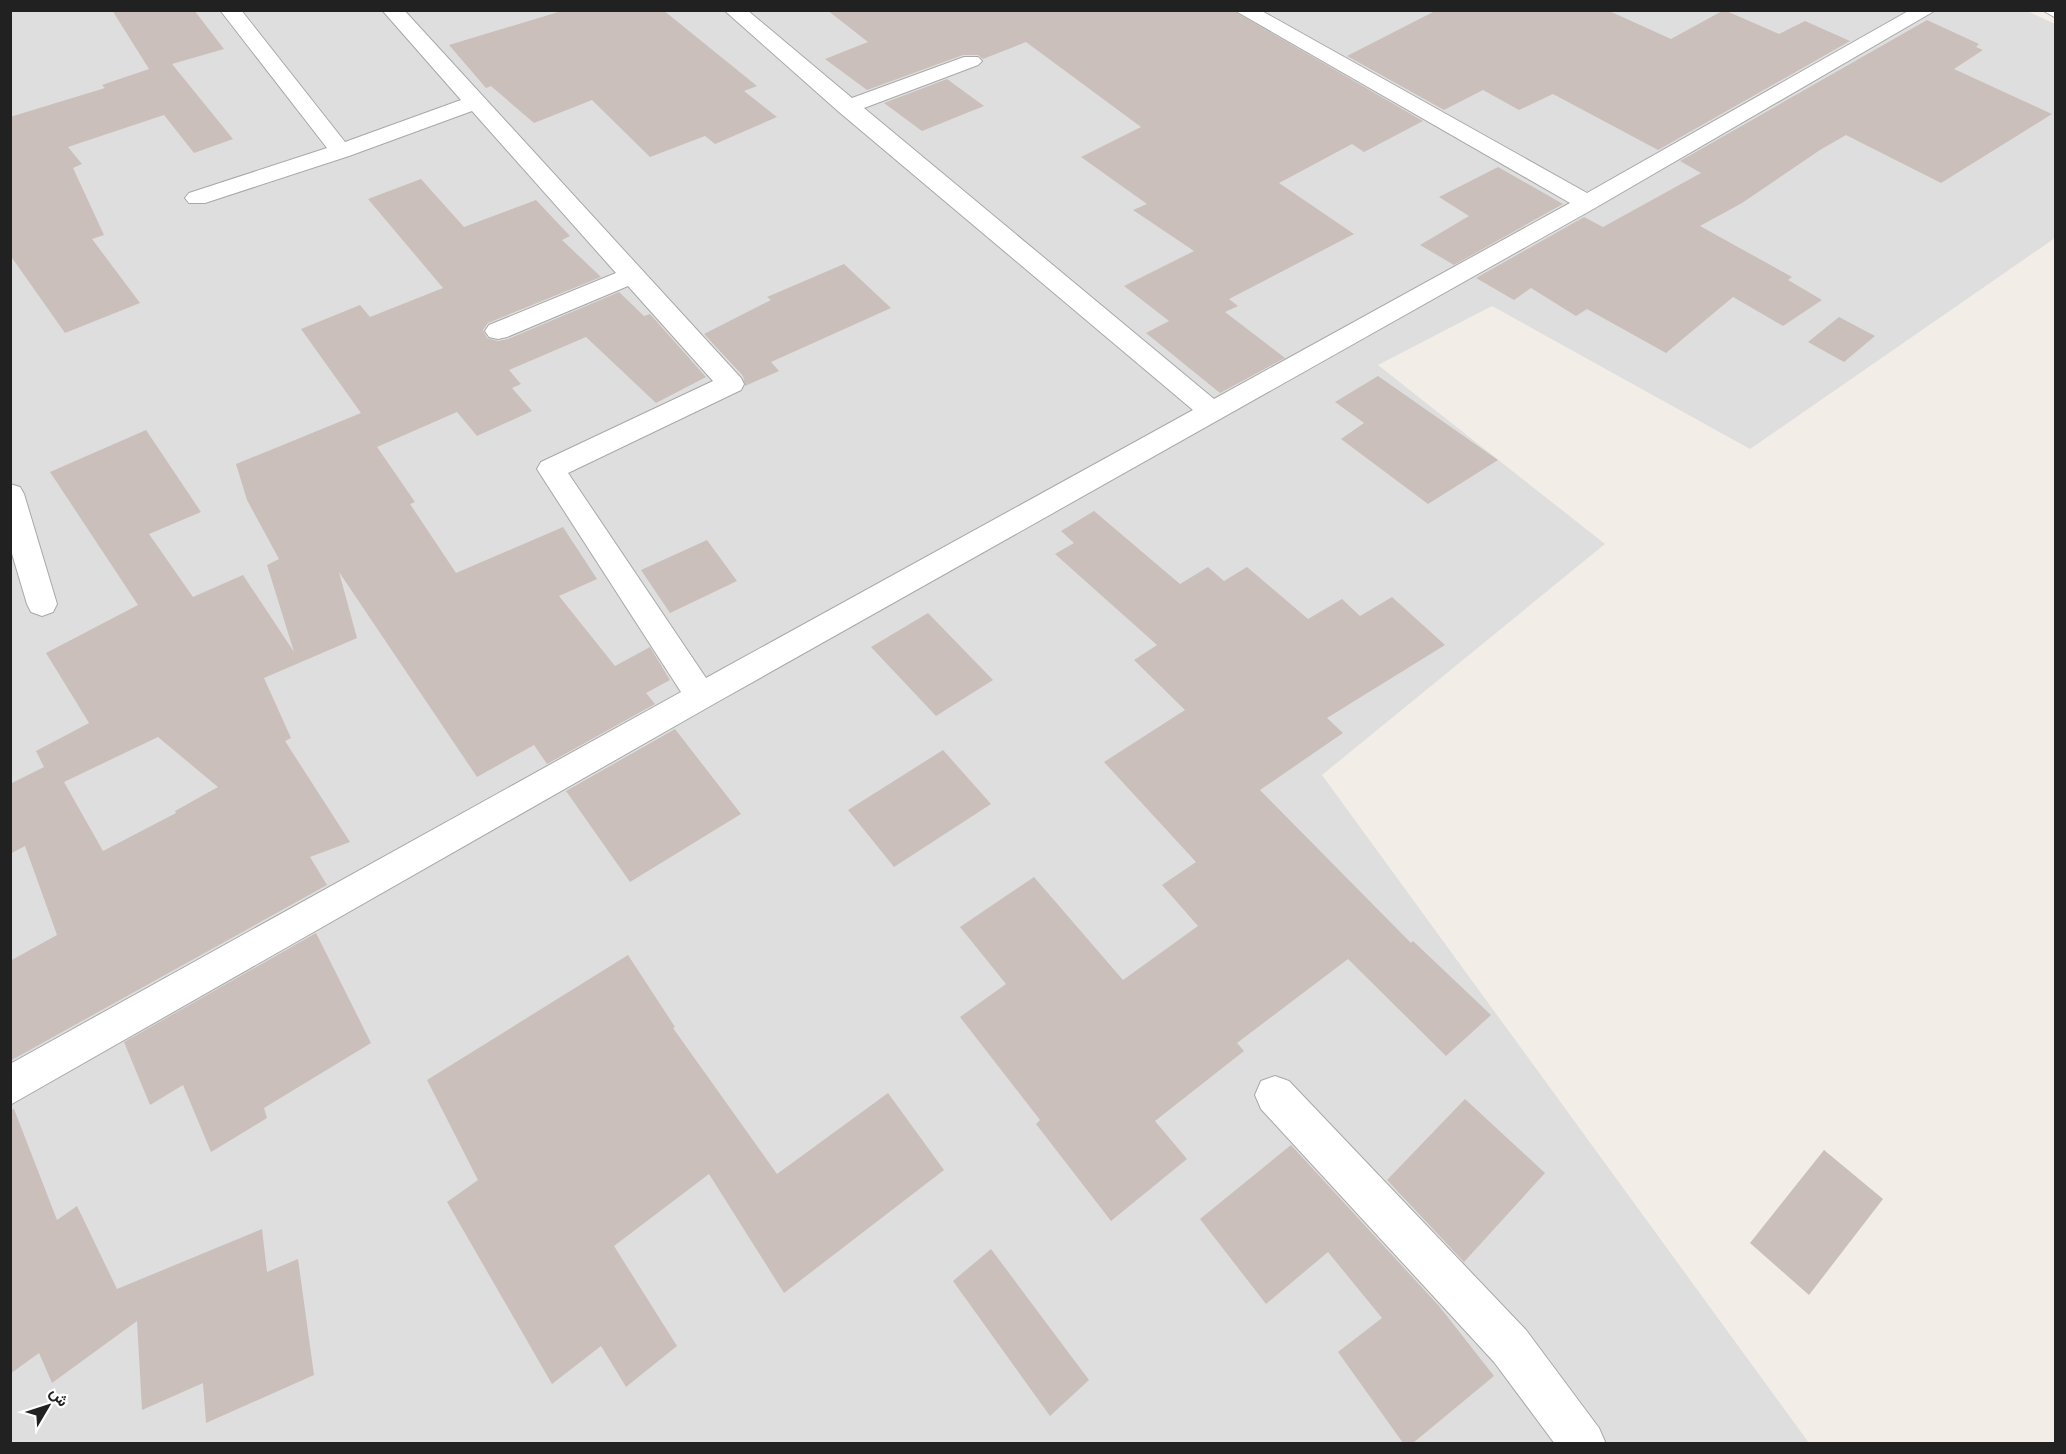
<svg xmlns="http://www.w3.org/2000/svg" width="2066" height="1454" font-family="'Archivo Narrow',Vazirmatn,sans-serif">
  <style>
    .residential { fill: #dfdede }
    .building { fill: #cabfba; fill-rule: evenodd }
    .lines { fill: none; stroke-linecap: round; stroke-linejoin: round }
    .minor-casing { stroke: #a8a8a8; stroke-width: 2 }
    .minor { fill: #fff; fill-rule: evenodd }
  </style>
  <rect width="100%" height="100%" fill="#f2ede7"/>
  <!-- residential -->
  <path class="residential" d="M 2025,10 L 2055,24 L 2055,238 L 1750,449 L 1492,306 L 1378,365 L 1605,544 L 1322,775 L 1809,1443 L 11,1443 L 10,11 Z"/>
  <!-- building -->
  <path class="building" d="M 112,10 L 194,10 L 224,49 L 172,64 L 233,139 L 194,153 L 164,115 L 68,147 L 82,164 L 73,168 L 104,235 L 92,239 L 140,303 L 65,333 L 10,255 L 10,117 L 105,88 L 102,85 L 149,69 Z
    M 565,10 L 663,10 L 757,86 L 744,91 L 777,117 L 715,144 L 705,136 L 650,157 L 592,100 L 534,123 L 491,86 L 486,88 L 449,45 Z
    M 827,10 L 1232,10 L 1423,121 L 1364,152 L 1352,144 L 1279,183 L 1354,234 L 1229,299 L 1238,306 L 1225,312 L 1285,358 L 1220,393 L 1146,333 L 1169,321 L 1124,286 L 1194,251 L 1133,210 L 1147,204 L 1081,157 L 1141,127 L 1026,42 L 983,59 L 978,55 L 963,55 L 867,90 L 825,59 L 868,42 Z
    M 1437,10 L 1607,10 L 1671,39 L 1724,10 L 1779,34 L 1805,21 L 1850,41 L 1658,150 L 1553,94 L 1519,110 L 1483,90 L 1444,110 L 1347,56 Z
    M 1927,20 L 1979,44 L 1976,47 L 1983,50 L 1954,69 L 2052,114 L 1941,183 L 1846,135 L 1820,150 L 1742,203 L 1700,226 L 1792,277 L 1788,280 L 1822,300 L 1783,326 L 1733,297 L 1666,353 L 1587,309 L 1576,316 L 1531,288 L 1514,300 L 1476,278 L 1584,217 L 1603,227 L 1701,173 L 1680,161 Z
    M 947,79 L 984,106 L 922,131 L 884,103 Z
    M 1498,167 L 1563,204 L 1454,265 L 1420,245 L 1469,216 L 1439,197 Z
    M 421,179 L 464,227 L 536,200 L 570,236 L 562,240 L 601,277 L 488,323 L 483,330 L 487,338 L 498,341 L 508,339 L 619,292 L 644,316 L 650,314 L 706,377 L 656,403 L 586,337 L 509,370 L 521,384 L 512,388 L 532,411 L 477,436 L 457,412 L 377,447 L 415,502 L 410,504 L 456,573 L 563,527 L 597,579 L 559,596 L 615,666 L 650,647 L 670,680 L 646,693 L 655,704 L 547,764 L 534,745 L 477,777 L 339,572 L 357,638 L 264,678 L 291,738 L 285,741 L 350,842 L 310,857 L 327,885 L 10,1061 L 10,961 L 57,935 L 25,846 L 10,854 L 10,784 L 44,767 L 36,751 L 89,723 L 46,653 L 138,605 L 50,472 L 146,430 L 201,512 L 149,534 L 193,597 L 243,575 L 294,652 L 267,565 L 279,559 L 247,500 L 236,464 L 361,413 L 301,329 L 360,305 L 370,317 L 443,288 L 368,199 ZM 158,737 L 218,787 L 175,811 L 176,813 L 103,851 L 64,782 Z
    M 844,264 L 891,308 L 771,362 L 779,371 L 745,386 L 743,376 L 704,334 L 771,300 L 767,297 Z
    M 1839,317 L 1875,336 L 1844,362 L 1808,342 Z
    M 1378,376 L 1498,460 L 1428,504 L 1341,439 L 1364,423 L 1335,402 Z
    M 1094,511 L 1180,584 L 1208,567 L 1224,581 L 1247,567 L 1308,619 L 1342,599 L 1360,616 L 1392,597 L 1445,645 L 1327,718 L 1343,733 L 1260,790 L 1411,943 L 1413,941 L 1491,1015 L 1446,1056 L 1348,959 L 1237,1043 L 1244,1051 L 1155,1121 L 1187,1159 L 1111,1221 L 1036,1124 L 1040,1120 L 960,1017 L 1006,984 L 960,927 L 1034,877 L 1123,980 L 1198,926 L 1162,885 L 1196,862 L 1104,762 L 1185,710 L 1134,660 L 1157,645 L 1055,554 L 1074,543 L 1061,531 Z
    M 707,540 L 737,581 L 670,613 L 641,570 Z
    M 928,613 L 993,680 L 936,716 L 871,647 Z
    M 675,729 L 741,814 L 630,882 L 566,791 Z
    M 943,750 L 991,804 L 894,867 L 848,810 Z
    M 316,933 L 371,1043 L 264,1108 L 267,1118 L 211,1152 L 183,1085 L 150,1105 L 124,1042 Z
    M 628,955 L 675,1027 L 673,1028 L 777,1174 L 888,1093 L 944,1170 L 784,1293 L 709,1174 L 614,1246 L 677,1346 L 626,1387 L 601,1346 L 552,1384 L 447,1202 L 478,1180 L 427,1080 Z
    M 1465,1099 L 1545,1173 L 1464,1262 L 1387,1180 Z
    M 14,1109 L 57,1220 L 77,1206 L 117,1289 L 262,1229 L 267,1272 L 298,1259 L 314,1375 L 206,1423 L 203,1383 L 142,1410 L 137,1321 L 52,1383 L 39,1353 L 10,1374 L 10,1110 Z
    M 1291,1145 L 1439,1306 L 1494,1376 L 1413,1443 L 1403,1443 L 1338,1352 L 1382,1318 L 1328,1252 L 1266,1304 L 1200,1219 Z
    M 1824,1150 L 1883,1199 L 1809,1295 L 1750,1243 Z
    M 991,1249 L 1089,1380 L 1050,1416 L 953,1281 Z"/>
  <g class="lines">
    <defs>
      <path id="minor" d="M 220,10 L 241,10 L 345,142 L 461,100 L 382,10 L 404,10 L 741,378 L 744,384 L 741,390 L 568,473 L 706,678 L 1193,410 L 839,112 L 724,10 L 747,10 L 852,98 L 964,57 L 978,57 L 982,61 L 978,65 L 864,108 L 1214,399 L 1570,203 L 1234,10 L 1260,10 L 1587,193 L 1910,10 L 1936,10 L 1595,208 L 712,705 L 10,1105 L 10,1064 L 681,692 L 537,469 L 541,462 L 713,381 L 628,286 L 507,337 L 498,339 L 489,337 L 485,331 L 489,325 L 616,273 L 472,111 L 349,156 L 205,203 L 189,203 L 185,198 L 189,193 L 327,148 Z
        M 2042,10 L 2056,10 L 2056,18 Z
        M 10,484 L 20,487 L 24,494 L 57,604 L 53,612 L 42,616 L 31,612 L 27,604 L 10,547 Z
        M 1275,1076 L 1289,1081 L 1526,1330 L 1599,1428 L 1606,1444 L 1555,1444 L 1494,1362 L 1261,1109 L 1255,1095 L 1261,1081 Z"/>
    </defs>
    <!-- minor casing -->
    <use href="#minor" class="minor-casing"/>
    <!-- minor -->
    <use href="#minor" class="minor"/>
  </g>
  <!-- border -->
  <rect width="2066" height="1454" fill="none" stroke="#212121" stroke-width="24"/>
  <!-- north arrow -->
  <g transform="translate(48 1406) rotate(51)" stroke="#ffffff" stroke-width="4.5" paint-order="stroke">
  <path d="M0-4.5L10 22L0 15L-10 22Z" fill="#212121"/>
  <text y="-9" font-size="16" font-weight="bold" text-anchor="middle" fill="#212121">ش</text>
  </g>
</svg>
